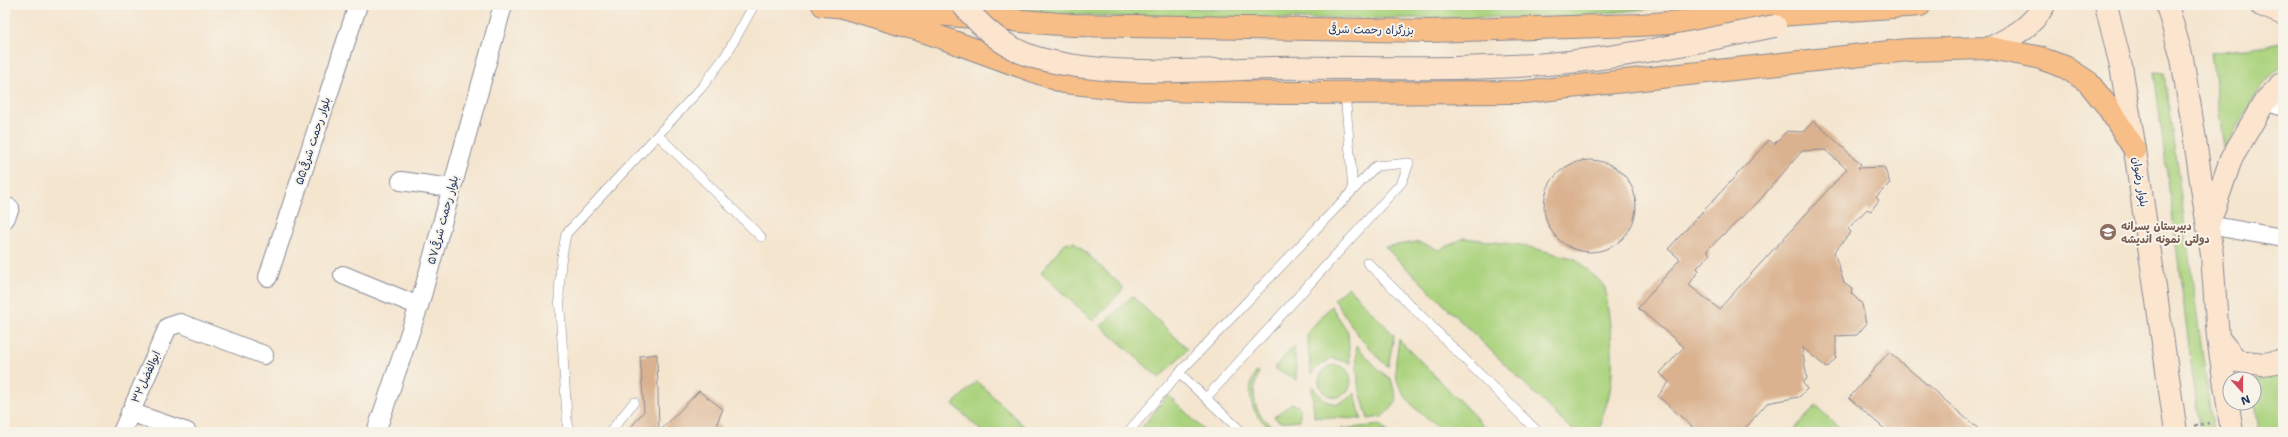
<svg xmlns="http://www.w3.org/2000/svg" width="2288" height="437" font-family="'Shantell Sans','Playpen Sans Arabic',sans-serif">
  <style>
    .green { fill: #abd37e; stroke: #63816e }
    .building { fill: #dab290; fill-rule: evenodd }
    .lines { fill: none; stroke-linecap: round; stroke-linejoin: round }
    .lane-casing { stroke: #888a96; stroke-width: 10 }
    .street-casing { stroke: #888a96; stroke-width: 20 }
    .secondary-casing { stroke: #888a96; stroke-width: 24 }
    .highway-casing { stroke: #888a96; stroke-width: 24 }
    .path { stroke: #888a96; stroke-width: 2.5; stroke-dasharray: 3 3; stroke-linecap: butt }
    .lane { stroke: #fff; stroke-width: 9 }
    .street { stroke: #fff; stroke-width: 18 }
    .secondary { stroke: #fce5cf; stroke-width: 22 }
    .highway { stroke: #f7be87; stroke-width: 22 }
    .secondary-bridge-casing { stroke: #888a96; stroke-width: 24; stroke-linecap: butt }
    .secondary-bridge { stroke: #fce5cf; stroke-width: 22 }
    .labels { text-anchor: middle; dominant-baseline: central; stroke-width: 4; stroke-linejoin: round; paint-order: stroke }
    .street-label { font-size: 11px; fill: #1b2f5e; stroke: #f7f3e8 }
    .education-label { font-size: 11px; font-weight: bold; fill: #785e54; stroke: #f7f3e8; text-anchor: start }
  </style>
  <rect width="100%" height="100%" fill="#f7f3e8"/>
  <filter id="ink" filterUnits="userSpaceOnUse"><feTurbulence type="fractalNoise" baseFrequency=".025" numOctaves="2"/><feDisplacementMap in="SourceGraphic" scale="8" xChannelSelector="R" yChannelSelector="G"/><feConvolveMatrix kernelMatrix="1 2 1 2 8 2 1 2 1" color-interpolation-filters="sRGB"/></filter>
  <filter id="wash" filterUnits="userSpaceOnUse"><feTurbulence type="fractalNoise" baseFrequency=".012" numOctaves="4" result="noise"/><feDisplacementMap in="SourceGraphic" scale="16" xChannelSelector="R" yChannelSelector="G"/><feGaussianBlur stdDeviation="0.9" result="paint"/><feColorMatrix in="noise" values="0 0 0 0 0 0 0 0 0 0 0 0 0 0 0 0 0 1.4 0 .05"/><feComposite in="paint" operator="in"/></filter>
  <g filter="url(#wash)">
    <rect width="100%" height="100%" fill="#f4e5cf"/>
    <!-- green -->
    <path class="green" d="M 983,5 L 1127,5 L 1214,9 L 1487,5 L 1684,5 L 1568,17 L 1167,20 L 984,9 Z
      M 2283,43 L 2283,66 L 2263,84 L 2224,149 L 2211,53 Z
      M 2154,72 L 2164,73 L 2213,432 L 2200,432 Z
      M 1464,238 L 1521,245 L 1576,259 L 1605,286 C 1609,320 1616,356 1610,390 C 1608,406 1599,416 1602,432 L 1574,432 L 1385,247 L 1416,242 L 1440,250 Z
      M 1074,242 L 1124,288 L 1093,321 L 1041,273 L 1064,243 Z
      M 1348,287 L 1394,335 L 1388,367 L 1360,338 L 1334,299 Z
      M 1132,296 L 1188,349 L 1159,378 L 1101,326 Z
      M 1331,306 L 1348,332 L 1350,363 L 1332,358 L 1318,367 L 1311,374 L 1307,333 Z
      M 1399,339 L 1490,432 L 1443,432 C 1424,416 1402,401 1396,376 C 1394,366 1398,350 1399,339 Z
      M 1356,345 L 1380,371 L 1391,379 L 1397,401 L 1382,417 L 1368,419 L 1358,384 Z
      M 1294,346 L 1297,380 L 1274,368 Z
      M1319 381a16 16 0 1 1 32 0a16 16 0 1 1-32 0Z
      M 1257,371 L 1259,372 C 1252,391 1251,411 1270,424 L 1268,426 C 1251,415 1244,388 1257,371 Z
      M 2283,375 L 2283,432 L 2258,432 L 2254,403 L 2254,380 Z
      M 977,381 L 1030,432 L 982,432 L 953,404 Z
      M 1312,386 C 1326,405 1336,410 1355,393 L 1361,419 L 1314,417 Z
      M 1168,395 L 1206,432 L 1138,432 Z
      M 1292,403 L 1300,408 L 1300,420 L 1280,422 L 1274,417 Z
      M 1816,406 L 1844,432 L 1792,432 Z
      M 1380,425 L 1388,432 L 1341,432 L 1341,429 Z"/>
    <g id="blocks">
      <!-- building -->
      <path class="building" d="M 1814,121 L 1861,164 L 1858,168 L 1884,167 L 1890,183 L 1876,197 L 1879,200 L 1871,211 L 1867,209 L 1848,229 L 1851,232 L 1834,252 L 1844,283 L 1852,289 L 1851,293 L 1862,304 L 1866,324 L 1857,335 L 1836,336 L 1836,358 L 1827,368 L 1802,347 L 1807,379 L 1803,383 L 1807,389 L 1799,397 L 1767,403 L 1742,432 L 1698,432 L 1658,396 L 1669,382 L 1660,373 L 1684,347 L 1638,308 L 1680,259 L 1668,249 L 1769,140 L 1774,144 L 1787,131 L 1803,132 ZM 1825,150 L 1847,169 L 1719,309 L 1689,285 L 1699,270 L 1697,268 L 1710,254 L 1707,250 L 1757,203 L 1802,151 Z
        M1544 206a46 46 0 1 1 92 0a46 46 0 1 1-92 0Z
        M 1889,352 L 1982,432 L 1888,432 L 1849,398 Z
        M 657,354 L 659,432 L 699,391 L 723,409 L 717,423 L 725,432 L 627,432 L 644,411 L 640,356 Z"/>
    </g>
  </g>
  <g filter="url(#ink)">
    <use href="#blocks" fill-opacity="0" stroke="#888a96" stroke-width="1"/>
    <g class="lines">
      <defs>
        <path id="lane" d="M 1345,92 L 1353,190
          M 658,135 L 761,237
          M 1367,262 L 1538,432
          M 1179,373 L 1242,432
          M 568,432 L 559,295 L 561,262 L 566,234 L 702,87 L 726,55 L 754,5
          M 610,432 L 634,402
          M 1128,432 L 1179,373 L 1376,166 L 1409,163 L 1402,182 L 1206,398"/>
        <path id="street" d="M 2265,101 L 2283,107
          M 401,181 L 451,188
          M 5,219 L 10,208
          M 2208,225 L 2283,238
          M 343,275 L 419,306
          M 268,277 L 358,5
          M 130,412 L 187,432
          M 122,432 L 168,327 L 180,323 L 264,355
          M 376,432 L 419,306 L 503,5"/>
        <path id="secondary" d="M 2106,5 L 2121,66 L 2135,150 L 2176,432
          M 2167,5 L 2182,58 L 2193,127 L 2212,255 L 2218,338 L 2232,432
          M 2261,5 L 2283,14
          M 1990,48 C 2012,37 2031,28 2044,5
          M 2209,223 L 2231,159 L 2265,101 L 2283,83
          M 2218,338 L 2237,361 L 2263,364 L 2283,361"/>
        <path id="highway" d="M 823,5 L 1072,25 L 1428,31 L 1639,25 L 1920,5
          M 839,6 L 929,33 L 1064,82 L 1129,89 L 1281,93 L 1524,92 L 1908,50 L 1990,48 L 2037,57 L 2065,67 L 2088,82 L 2108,107 L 2135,150"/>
      </defs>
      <!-- lane casing -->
      <use href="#lane" class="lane-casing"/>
      <!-- street casing -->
      <use href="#street" class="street-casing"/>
      <!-- secondary casing -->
      <use href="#secondary" class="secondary-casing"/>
      <!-- highway casing -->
      <use href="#highway" class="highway-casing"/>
      <!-- path -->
      <path class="path" d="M 2195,426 L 2210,423"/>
      <!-- lane -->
      <use href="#lane" class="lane"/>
      <!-- street -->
      <use href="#street" class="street"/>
      <!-- secondary -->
      <use href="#secondary" class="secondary"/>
      <!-- highway -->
      <use href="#highway" class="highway"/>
      <defs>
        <path id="secondary-bridge" d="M 963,5 C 982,28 1008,50 1037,58 C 1112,78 1194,70 1271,68 C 1363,67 1455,71 1547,64 C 1624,58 1699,41 1775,26"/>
      </defs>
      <!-- secondary-bridge casing -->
      <use href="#secondary-bridge" class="secondary-bridge-casing"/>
      <!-- secondary-bridge -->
      <use href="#secondary-bridge" class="secondary-bridge"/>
    </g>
  </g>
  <!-- icons -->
  <defs>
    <symbol id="school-disc" viewBox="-11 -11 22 22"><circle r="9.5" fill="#8d6e63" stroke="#f7f3e8"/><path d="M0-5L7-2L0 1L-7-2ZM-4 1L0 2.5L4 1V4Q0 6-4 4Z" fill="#fff"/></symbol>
  </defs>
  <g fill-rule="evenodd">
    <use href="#school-disc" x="2098" y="222" width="20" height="20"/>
  </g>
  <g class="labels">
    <!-- street labels -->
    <g class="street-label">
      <text transform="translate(1371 30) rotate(1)">بزرگراه رحمت شرقی</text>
      <text transform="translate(313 141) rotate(-72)">بلوار رحمت شرقی۵۵</text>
      <text transform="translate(2140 182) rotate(81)">بلوار رضوان</text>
      <text transform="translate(443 220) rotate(-75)">۵۷بلوار رحمت شرقی</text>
      <text transform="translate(146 377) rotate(-66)">ابوالفضل۳۲</text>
    </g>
    <!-- education labels -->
    <g class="education-label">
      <text x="2121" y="226">دبیرستان پسرانه<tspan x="2121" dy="13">دولتی نمونه اندیشه</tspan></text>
    </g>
  </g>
  <!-- margin -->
  <rect width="2288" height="437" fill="none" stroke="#f7f3e8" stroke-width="20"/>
  <!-- north arrow -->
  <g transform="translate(2242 391) rotate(159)"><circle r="19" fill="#f7f3e8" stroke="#9fa5b1"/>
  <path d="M0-3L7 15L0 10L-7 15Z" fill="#d1495b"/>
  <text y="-6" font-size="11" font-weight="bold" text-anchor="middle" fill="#1b2f5e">N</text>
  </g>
</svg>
